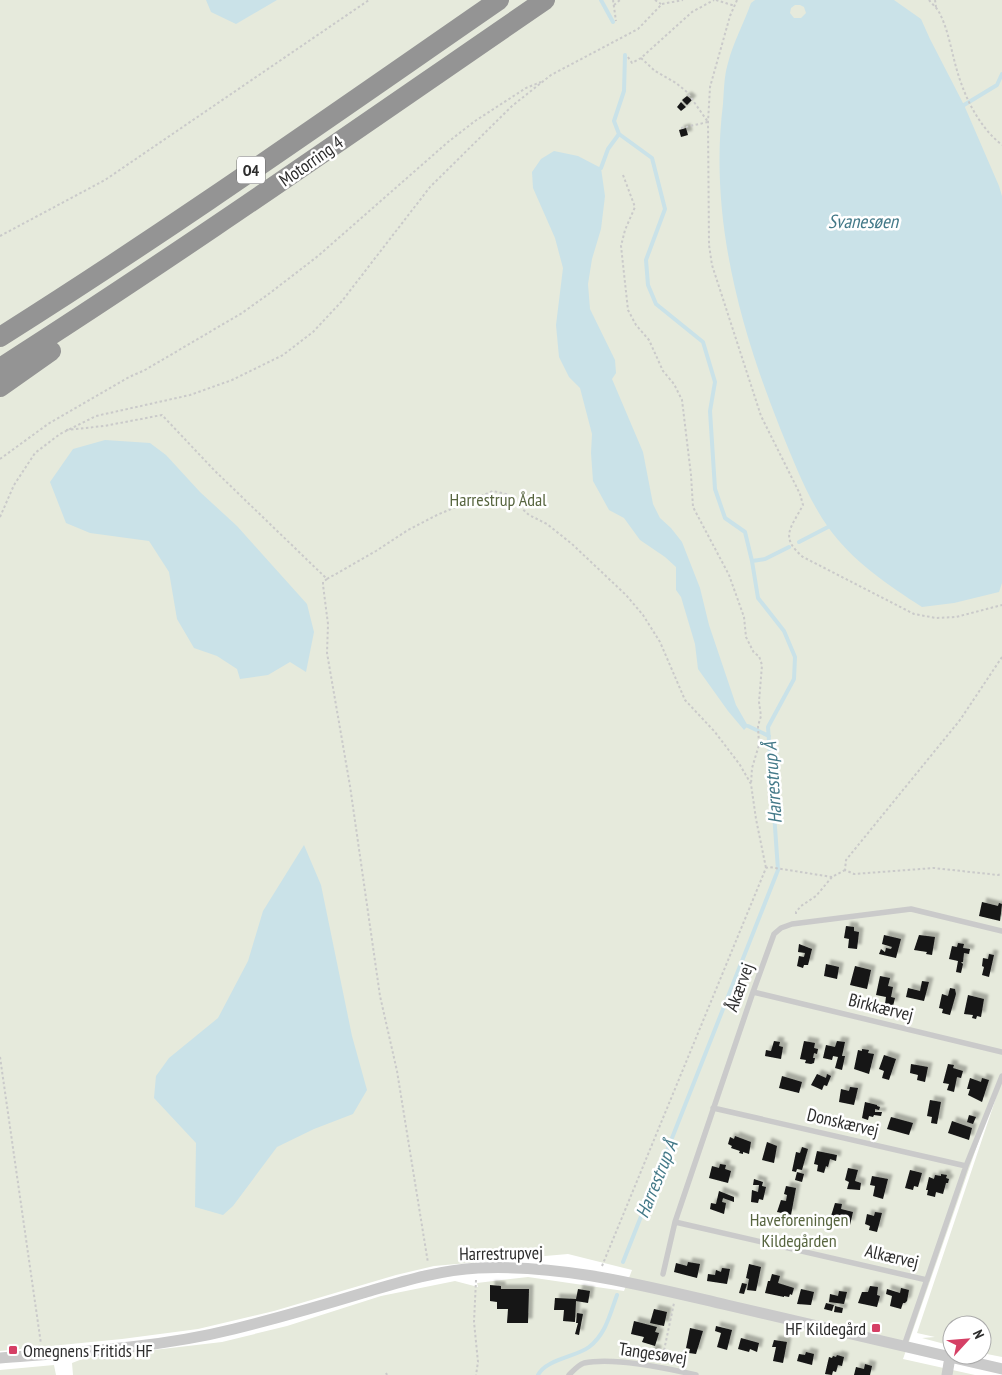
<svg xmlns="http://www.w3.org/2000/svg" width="1002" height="1375" font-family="'PT Sans Narrow',sans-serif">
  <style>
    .green { fill: #e6eadc }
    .water { fill: #cae2e8; fill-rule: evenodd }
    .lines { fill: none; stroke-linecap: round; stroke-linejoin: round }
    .stream { stroke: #cae2e8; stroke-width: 4 }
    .building { fill: #141414; filter: url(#shadow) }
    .path { stroke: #cacaca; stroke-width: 2; stroke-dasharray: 2.5 2.5; stroke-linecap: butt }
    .service { stroke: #cacaca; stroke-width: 5.5 }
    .minor { stroke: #cacaca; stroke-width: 11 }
    .motorway { stroke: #949494; stroke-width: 20 }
    .poi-dot { fill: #d53f65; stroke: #fff; stroke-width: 2 }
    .labels { text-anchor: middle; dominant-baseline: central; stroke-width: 5; stroke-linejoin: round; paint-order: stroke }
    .shield { fill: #fff; stroke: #6c6c6c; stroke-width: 1 }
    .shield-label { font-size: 16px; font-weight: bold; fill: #2d2d2d }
    .street-label { font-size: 18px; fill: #2d2d2d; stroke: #fff }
    .park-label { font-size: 18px; fill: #57653f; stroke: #fff }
    .poi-label { font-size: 18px; fill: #2d2d2d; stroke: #fff; text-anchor: end }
    .water-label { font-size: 19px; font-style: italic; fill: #437988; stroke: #fff }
  </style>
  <defs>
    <filter id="shadow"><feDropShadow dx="4.5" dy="-4.5" stdDeviation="1" flood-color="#0004"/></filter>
  </defs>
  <rect width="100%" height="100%" fill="#fff"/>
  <!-- green -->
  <path class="green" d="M 0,0 L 1002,0 L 1002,1074 L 903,1359 L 975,1375 L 73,1375 L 72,1363 L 85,1358 L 222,1342 L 287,1326 L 381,1296 L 455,1281 L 478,1287 L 477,1283 L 528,1277 L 624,1291 L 632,1270 L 568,1254 L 434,1266 L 396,1275 L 274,1311 L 198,1329 L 122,1339 L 0,1351 Z
    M 1002,1080 L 1002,1357 L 982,1353 L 982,1325 L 952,1325 L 952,1346 L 922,1338 L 935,1337 L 917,1333 Z
    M 54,1365 L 56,1375 L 0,1375 L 0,1370 Z"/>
  <!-- water -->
  <path class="water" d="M 206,0 L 277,0 L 236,24 L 211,12 Z
    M 755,0 L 894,0 L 921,19 L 930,39 L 964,105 L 999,186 L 1002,196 L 1002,583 L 999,592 L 954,603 L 922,607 C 888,585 852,561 828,527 C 807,497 794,462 780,428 C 739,325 709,215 723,104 C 724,91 724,76 728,63 C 733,43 744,23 751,3 ZM 795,5 L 800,5 L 804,7 L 806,13 L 801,18 L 794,18 L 790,13 L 791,8 Z
    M 554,151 L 578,156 L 601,168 L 605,196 L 601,229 L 592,259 L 588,284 L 590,309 L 615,360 L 616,373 L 612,379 L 643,452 L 653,504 L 660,518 L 671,528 L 682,542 L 700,588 L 709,625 L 736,705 L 748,726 L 744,730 L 728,711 L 698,669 L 695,644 L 681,597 L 676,590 L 676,567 L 665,557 L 640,540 L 624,518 L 609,510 L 593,481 L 591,453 L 592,434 L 580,388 L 569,377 L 559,357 L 556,325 L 563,268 L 555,238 L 533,188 L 532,172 L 541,159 Z
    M 105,440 L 150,443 L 166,455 L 200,492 L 237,526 L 307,604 L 314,632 L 306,672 L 290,662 L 268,675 L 240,679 L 237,669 L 217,656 L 194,648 L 177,619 L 169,572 L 149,541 L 90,533 L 66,523 L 50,482 L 73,449 Z
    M 304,845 L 321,885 L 352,1036 L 367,1090 L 353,1114 L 314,1129 L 277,1147 L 233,1206 L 223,1215 L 195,1207 L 196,1143 L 154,1098 L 156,1076 L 169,1058 L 218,1018 L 248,961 L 263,911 Z"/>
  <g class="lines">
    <!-- stream -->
    <path class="stream" d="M 601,0 L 613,22
      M 964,105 L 997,85 L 1002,74
      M 601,168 L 608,149 L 619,134
      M 799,542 L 828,527
      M 752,561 L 765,559 L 789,547
      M 748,726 L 769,736
      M 623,1262 L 778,870 L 768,727 L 794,679 L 795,657 L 784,631 L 758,598 L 752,561 L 745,532 L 725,518 L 715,489 L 710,411 L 715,382 L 703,342 L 656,304 L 648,285 L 646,260 L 665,209 L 652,158 L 619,134 L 614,121 L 624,91 L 625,55
      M 538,1375 C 546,1359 576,1357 589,1347 C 606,1334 610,1314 617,1295"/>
  </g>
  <!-- building -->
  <path class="building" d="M 687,96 L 692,100 L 687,105 L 682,100 Z
    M 681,102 L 686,107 L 681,111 L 677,107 Z
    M 686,128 L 688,135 L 681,137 L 679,130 Z
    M 982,902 L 998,906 L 999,903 L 1002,904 L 1000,921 L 979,916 Z
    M 846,926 L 854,927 L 854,931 L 859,932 L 857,949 L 848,948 L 849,939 L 844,938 Z
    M 884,935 L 901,939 L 896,958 L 879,954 L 881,949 L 885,952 L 886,948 L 891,949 L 892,947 L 882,944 Z
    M 919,935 L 935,937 L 932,955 L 926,954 L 927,952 L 914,950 Z
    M 958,943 L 964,944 L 963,948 L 970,949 L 969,954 L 964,953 L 963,962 L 961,962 L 963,964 L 961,973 L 956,972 L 958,961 L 949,959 L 952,946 L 957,947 Z
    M 799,944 L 812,949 L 808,965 L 804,965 L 803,968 L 797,966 L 799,956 L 804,957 L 805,953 L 798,952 Z
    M 989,954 L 994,955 L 989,977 L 982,975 L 984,967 L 982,966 L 983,958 L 988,959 Z
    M 826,964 L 839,967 L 837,979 L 824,976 Z
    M 855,966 L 871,970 L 867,989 L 850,985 Z
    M 880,976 L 890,978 L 888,986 L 893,987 L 891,997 L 895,998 L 893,1006 L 885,1004 L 886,997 L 876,995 Z
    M 922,981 L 929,982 L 924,1001 L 906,997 L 908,988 L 920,991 Z
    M 950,988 L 955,989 L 956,994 L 950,1015 L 942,1013 L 943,1009 L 939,1008 L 942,994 L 948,996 Z
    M 968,995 L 984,999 L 981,1017 L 977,1016 L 976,1019 L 972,1018 L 973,1015 L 964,1014 Z
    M 774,1041 L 780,1042 L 779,1046 L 783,1047 L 781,1059 L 765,1056 L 766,1050 L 771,1051 Z
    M 804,1041 L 815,1043 L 814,1048 L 818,1049 L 817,1054 L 814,1053 L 813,1058 L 815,1058 L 814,1063 L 811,1064 L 805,1063 L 806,1060 L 800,1059 Z
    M 837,1041 L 845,1042 L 842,1056 L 845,1056 L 842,1070 L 835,1068 L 838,1057 L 833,1056 L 832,1060 L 823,1058 L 826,1045 L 835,1047 Z
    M 862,1049 L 869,1050 L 868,1053 L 874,1054 L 869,1074 L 854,1069 L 858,1050 L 862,1051 Z
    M 884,1055 L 896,1059 L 889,1080 L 882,1078 L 884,1071 L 879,1069 Z
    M 911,1064 L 928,1067 L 925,1082 L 917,1080 L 918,1075 L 910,1073 Z
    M 948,1064 L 954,1065 L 953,1068 L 963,1071 L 961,1078 L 957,1077 L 954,1092 L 947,1090 L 949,1084 L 943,1083 Z
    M 817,1074 L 826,1078 L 827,1074 L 831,1076 L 827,1086 L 824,1085 L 822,1090 L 811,1085 Z
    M 782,1076 L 802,1082 L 799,1093 L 779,1088 Z
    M 970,1078 L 981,1082 L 982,1078 L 989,1080 L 982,1102 L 968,1095 L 970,1089 L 967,1089 Z
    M 850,1087 L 858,1088 L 854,1105 L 839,1102 L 841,1089 L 849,1091 Z
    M 930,1100 L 941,1102 L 937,1124 L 931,1123 L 932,1117 L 927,1116 Z
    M 865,1102 L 877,1105 L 877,1106 L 880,1107 L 879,1110 L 875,1109 L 875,1112 L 882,1112 L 881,1116 L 874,1115 L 873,1117 L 869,1116 L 868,1120 L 862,1118 Z
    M 969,1115 L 976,1117 L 973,1124 L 967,1122 Z
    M 891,1117 L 913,1123 L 909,1135 L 887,1129 Z
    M 952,1121 L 972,1128 L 969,1140 L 948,1133 Z
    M 735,1136 L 751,1142 L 749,1154 L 743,1152 L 743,1154 L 739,1153 L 740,1151 L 731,1148 L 732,1146 L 728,1144 L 730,1137 L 734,1139 Z
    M 767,1142 L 777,1146 L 774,1163 L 762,1160 Z
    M 802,1147 L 808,1149 L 802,1170 L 797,1169 L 796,1172 L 792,1171 L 796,1152 L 800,1153 Z
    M 817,1151 L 837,1155 L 836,1161 L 830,1159 L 828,1167 L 826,1166 L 824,1173 L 817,1171 L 818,1165 L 814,1164 Z
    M 720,1164 L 726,1165 L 725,1169 L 731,1171 L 728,1183 L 709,1178 L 712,1166 L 719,1168 Z
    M 848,1168 L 858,1170 L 855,1181 L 861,1183 L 860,1190 L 847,1189 L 849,1182 L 845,1180 Z
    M 910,1170 L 922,1173 L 918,1187 L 914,1186 L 913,1190 L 905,1188 Z
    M 797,1172 L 804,1174 L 802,1182 L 795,1180 Z
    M 941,1174 L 947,1175 L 946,1178 L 949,1179 L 948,1183 L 946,1183 L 943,1194 L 936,1192 L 935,1197 L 927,1195 L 928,1190 L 926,1190 L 929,1177 L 934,1179 L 935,1175 L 941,1176 Z
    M 872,1176 L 888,1179 L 883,1199 L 873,1196 L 875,1186 L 870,1185 Z
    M 754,1179 L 763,1182 L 762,1186 L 766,1187 L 763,1200 L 759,1199 L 758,1203 L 751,1202 L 752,1190 L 758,1192 L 759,1185 L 753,1185 Z
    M 786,1186 L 796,1188 L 791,1215 L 777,1212 L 781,1200 L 786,1201 L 787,1195 L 784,1194 Z
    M 719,1191 L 734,1197 L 734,1202 L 723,1198 L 722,1202 L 726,1203 L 724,1214 L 710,1209 L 711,1203 L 716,1204 Z
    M 835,1203 L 842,1204 L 841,1209 L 853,1212 L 850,1225 L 836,1221 L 837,1217 L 831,1216 Z
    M 875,1212 L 882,1213 L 877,1232 L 869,1230 L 870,1226 L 865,1224 L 867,1214 L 874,1216 Z
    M 688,1262 L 700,1264 L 697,1278 L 674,1272 L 676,1263 L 687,1266 Z
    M 749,1264 L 761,1267 L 756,1291 L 747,1290 L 749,1279 L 746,1278 Z
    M 722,1268 L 730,1269 L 727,1284 L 707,1281 L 708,1274 L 715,1275 L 716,1270 L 721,1272 Z
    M 772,1274 L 780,1276 L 778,1283 L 794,1288 L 792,1295 L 790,1294 L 789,1297 L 784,1296 L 784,1297 L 765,1293 L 768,1281 L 770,1281 Z
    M 742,1283 L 747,1284 L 744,1294 L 739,1293 Z
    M 490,1285 L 501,1286 L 501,1289 L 529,1289 L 528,1323 L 507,1323 L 508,1309 L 497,1309 L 497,1302 L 490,1301 Z
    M 870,1286 L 878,1287 L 877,1295 L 880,1296 L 877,1307 L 858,1303 L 862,1292 L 868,1292 Z
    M 901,1288 L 909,1290 L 907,1301 L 905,1303 L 903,1303 L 901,1309 L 890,1306 L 892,1296 L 886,1294 L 887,1289 L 900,1293 Z
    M 578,1289 L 590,1291 L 588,1303 L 576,1301 L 575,1322 L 563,1321 L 564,1310 L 554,1310 L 555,1298 L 576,1299 Z
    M 801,1289 L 814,1292 L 811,1305 L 797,1304 Z
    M 839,1291 L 847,1292 L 844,1304 L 829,1302 L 830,1294 L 838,1296 Z
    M 826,1303 L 834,1305 L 832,1311 L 824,1309 Z
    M 835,1306 L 843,1308 L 842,1313 L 834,1312 Z
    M 654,1309 L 667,1312 L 664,1326 L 650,1323 Z
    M 577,1313 L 583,1314 L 579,1335 L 575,1334 L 578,1323 L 576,1323 Z
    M 634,1321 L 657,1327 L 655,1332 L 659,1333 L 655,1346 L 642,1342 L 644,1337 L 631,1334 Z
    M 716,1326 L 732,1330 L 727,1350 L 717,1347 L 721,1333 L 715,1331 Z
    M 690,1328 L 703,1331 L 696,1354 L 689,1353 L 690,1349 L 686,1348 Z
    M 741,1338 L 759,1343 L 757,1352 L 750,1349 L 749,1352 L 738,1349 Z
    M 774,1340 L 787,1342 L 783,1363 L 773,1361 L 776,1347 L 772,1347 Z
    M 651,1348 L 657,1350 L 655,1359 L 648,1357 Z
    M 806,1352 L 814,1354 L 812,1365 L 797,1361 L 799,1354 L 805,1355 Z
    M 837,1355 L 844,1357 L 842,1366 L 838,1365 L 836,1372 L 833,1371 L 832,1375 L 825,1374 L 829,1357 L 832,1358 L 833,1356 L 836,1357 Z
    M 865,1364 L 872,1366 L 870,1375 L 854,1375 L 856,1367 L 864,1369 Z"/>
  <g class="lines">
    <!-- path -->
    <path class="path" d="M 613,0 L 616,21
      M 655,0 L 661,4
      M 716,0 L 735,6
      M 737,0 L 730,16 L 710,87 L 708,122 L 709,245 L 712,265 L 761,416 L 800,494 L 803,505 C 791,528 779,537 803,557 L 914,614 L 936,618 L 956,617 L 1002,605
      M 929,0 C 932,4 937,8 939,12 C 948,29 951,49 956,67 C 964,96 978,126 1002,145
      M 935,0 L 936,7
      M 614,5 L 620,0
      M 628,57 L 632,63 L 641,58 L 692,12 L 714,0
      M 641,58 L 655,71 L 676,83 L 687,92 L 708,122
      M 681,128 L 708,122
      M 623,175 L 635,207 L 625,230 L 621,246 L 628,310 L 636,325 L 649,340 L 663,371 L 674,384 L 682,400 L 691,475 L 693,507 L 729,575 L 744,617 L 746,637 L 754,653 L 759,656 L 762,665 L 759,702 L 761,716 L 758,726 L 759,745 L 752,768 L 751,784
      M 0,236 L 105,180 L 369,0
      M 66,430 L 104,426 L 162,415 L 214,470 L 327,579 L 376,551 L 408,530 L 437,515 L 493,491 L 506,494 L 529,515 L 547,524 L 572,544 L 626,595 L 643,615 L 660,642 L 685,700 L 715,732 L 740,765 L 751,784 L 756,819 L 766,868
      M 0,459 L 48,424 L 129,377 L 145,370 L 242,313 L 270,293 L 318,256 L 448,142 L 475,121 L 526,88 L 541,82
      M 0,517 L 14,485 L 35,453 L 60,434 L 96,416 L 190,395 L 232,380 L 283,355 L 313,332 L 342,301 L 430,187 L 512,106 L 551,75 L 638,29 L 662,4 L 683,0
      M 327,579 L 323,582 L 323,585 L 328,624 L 327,653 L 350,786 L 380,996 L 397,1071 L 428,1263
      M 1002,657 L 960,720 L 846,860 L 845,870 L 854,874 L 934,868 L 998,875 L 1002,874
      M 796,914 L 796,912 L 801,906 L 816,896 L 832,877 L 845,870
      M 0,1057 L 41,1344
      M 602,1266 L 766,868 L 769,867 L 832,877
      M 476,1280 L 474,1322 L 478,1362 L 476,1375
      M 662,1360 L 674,1303
      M 386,1373 L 387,1375"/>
    <!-- service -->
    <path class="service" d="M 753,992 L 1002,1052
      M 713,1108 L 966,1166
      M 675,1222 L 927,1280
      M 663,1274 L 675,1222 L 753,992 L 774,934 L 781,928 L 792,924 L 911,909 L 1002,931
      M 904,1346 L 966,1166 L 1002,1076
      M 569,1375 C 573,1371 578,1365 584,1363 C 614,1357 666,1368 696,1375"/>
    <!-- minor -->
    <path class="minor" d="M 0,1358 C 78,1352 158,1348 234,1329 C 278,1318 320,1306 363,1293 C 401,1282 439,1270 478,1268 C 563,1264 645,1286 727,1305 C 818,1326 910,1348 1002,1369
      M 947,1375 L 950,1357"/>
    <!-- motorway -->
    <path class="motorway" d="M 0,337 C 170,230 334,114 499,0
      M 0,368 C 185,250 364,124 545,0
      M 0,387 L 51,351"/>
  </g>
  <!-- markers -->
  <g class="poi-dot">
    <rect x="871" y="1323" width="10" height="10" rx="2.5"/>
    <rect x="8" y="1345" width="10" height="10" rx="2.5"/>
  </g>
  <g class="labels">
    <!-- shield labels -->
    <rect class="shield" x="237" y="156.5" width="28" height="27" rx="4"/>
    <g class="shield-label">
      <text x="251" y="170">O4</text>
    </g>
    <!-- street labels -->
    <g class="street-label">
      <text transform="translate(311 161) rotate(-35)">Motorring 4</text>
      <text transform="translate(739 987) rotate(-70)">Åkærvej</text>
      <text transform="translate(881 1007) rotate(14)">Birkkærvej</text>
      <text transform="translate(843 1122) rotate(13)">Donskærvej</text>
      <text transform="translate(501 1253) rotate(-1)">Harrestrupvej</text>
      <text transform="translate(892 1256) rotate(13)">Alkærvej</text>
      <text transform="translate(653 1353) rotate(8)">Tangesøvej</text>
    </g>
    <!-- park labels -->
    <g class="park-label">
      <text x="498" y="499">Harrestrup Ådal</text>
      <text x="799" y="1219">Haveforeningen<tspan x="799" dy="21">Kildegården</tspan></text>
    </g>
    <!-- poi labels -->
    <g class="poi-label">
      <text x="866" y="1328">HF Kildegård</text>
      <text x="23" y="1350" text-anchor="start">Omegnens Fritids HF</text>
    </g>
    <!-- water labels -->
    <g class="water-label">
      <text x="863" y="221">Svanesøen</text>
      <text transform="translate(772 783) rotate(-94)">Harrestrup Å</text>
      <text transform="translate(656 1179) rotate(-68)">Harrestrup Å</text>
    </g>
  </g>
  <!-- north arrow -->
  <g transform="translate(967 1340) rotate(64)"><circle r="24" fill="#ffffff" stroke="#ababab"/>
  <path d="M0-4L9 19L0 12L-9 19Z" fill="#d53f65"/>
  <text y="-8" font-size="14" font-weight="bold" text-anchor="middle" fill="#2d2d2d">N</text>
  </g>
</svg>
